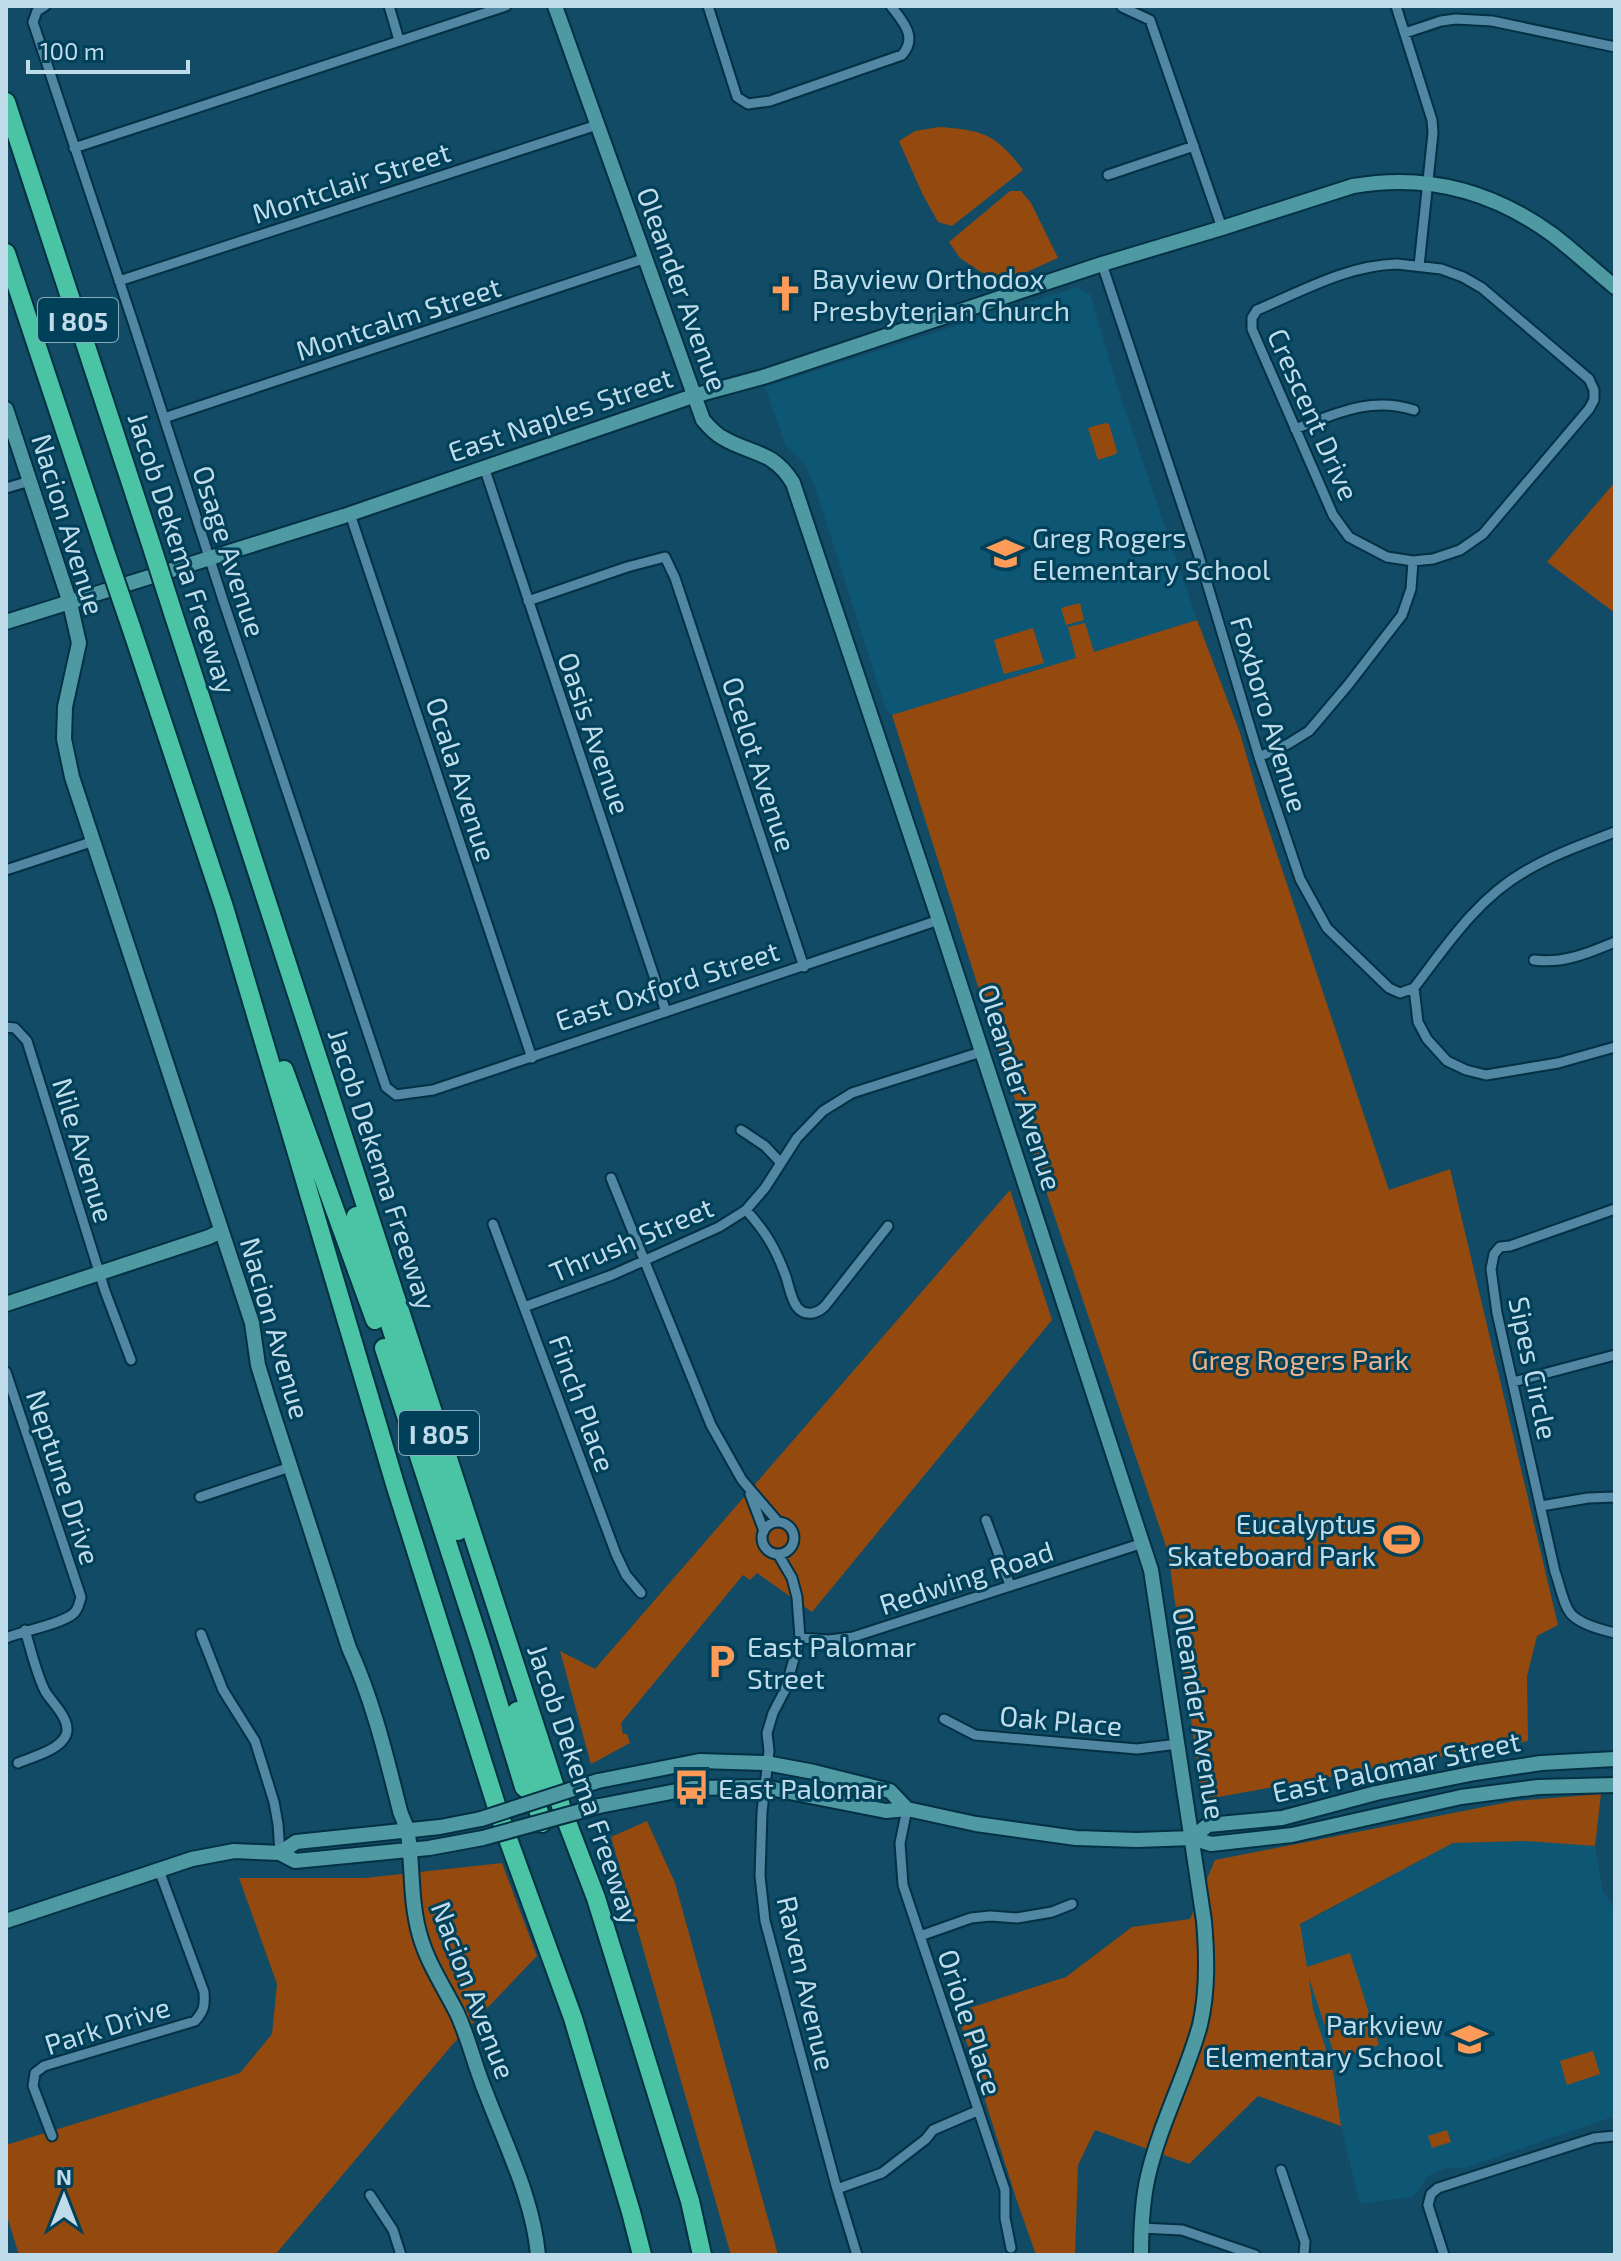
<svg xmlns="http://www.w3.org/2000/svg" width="1621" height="2261" font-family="'Exo 2',sans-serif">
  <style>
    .built { fill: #0e5774 }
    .green { fill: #944a0f }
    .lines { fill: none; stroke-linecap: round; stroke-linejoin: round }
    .street-casing { stroke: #033043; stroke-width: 13 }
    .secondary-casing { stroke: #033043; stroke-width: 18 }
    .highway-casing { stroke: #033043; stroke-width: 22 }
    .street { stroke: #5187a3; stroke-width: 9 }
    .secondary { stroke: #4f99a3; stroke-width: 14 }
    .highway { stroke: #4ac4a4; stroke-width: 18 }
    .secondary-bridge-casing { stroke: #033043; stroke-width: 18; stroke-linecap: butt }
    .highway-bridge-casing { stroke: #033043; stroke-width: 22; stroke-linecap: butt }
    .secondary-bridge { stroke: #4f99a3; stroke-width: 14 }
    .highway-bridge { stroke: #4ac4a4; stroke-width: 18 }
    .labels { text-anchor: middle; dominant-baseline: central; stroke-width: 6; stroke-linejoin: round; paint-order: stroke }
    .shield { fill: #014059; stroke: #87acbe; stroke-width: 2 }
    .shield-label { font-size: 26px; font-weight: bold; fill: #c0dbea }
    .street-label { font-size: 28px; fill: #c0dbea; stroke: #014059 }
    .poi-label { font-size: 28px; fill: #c0dbea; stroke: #014059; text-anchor: start }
    .park-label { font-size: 28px; fill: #f1b189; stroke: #014059 }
  </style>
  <rect width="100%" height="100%" fill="#114b65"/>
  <!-- built -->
  <path class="built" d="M 1077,287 L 1090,294 L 1119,392 L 1197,620 L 892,715 L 886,710 L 815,487 L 804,463 L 785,444 L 765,387 Z
    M 1526,1841 L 1595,1846 L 1603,1892 L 1615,1908 L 1615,2116 L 1465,2168 L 1446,2168 L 1428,2176 L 1413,2197 L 1360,2204 L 1341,2126 L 1333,2071 L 1313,2009 L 1300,1925 L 1453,1843 Z"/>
  <!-- green -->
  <path class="green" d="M 939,127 C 982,130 996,134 1023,170 L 952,226 L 938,222 L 922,193 L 899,141 L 915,131 Z
    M 1010,191 L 1021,191 L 1031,203 L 1058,258 L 1011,279 L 996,277 L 981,272 L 960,258 L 949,242 Z
    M 1105,423 L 1109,424 L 1117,451 L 1116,454 L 1098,460 L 1088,428 Z
    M 1615,482 L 1615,613 L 1547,562 Z
    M 1080,603 L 1084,620 L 1066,625 L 1061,608 Z
    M 1197,620 L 1240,733 L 1261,806 L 1389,1190 L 1450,1169 L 1558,1625 L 1537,1636 L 1527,1676 L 1528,1741 L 1202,1800 L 1168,1552 L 996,1043 L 892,715 L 1076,658 L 1068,627 L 1085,623 L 1094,652 Z
    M 1033,628 L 1044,663 L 1004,674 L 994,640 Z
    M 1010,1190 L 1052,1320 L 812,1612 L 757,1573 L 750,1580 L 743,1575 L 621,1723 L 623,1734 L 627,1734 L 630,1743 L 591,1764 L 560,1651 L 595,1669 Z
    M 1601,1794 L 1595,1846 L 1526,1841 L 1453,1843 L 1300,1924 L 1307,1967 L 1350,1953 L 1379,2045 L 1336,2059 L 1309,1978 L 1313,2009 L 1333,2071 L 1341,2126 L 1258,2096 L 1189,2164 L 1095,2130 L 1078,2165 L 1075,2255 L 1036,2255 L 1016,2198 L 957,2012 L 1066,1977 L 1132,1927 L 1190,1919 L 1215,1860 L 1514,1801 Z
    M 647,1821 L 675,1883 L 778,2255 L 731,2255 L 611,1837 Z
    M 502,1863 L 537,1956 L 452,2045 L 275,2255 L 19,2255 L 6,2213 L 6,2145 L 240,2073 L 272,2034 L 277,1984 L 239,1878 L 365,1878 Z
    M 1593,2051 L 1600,2074 L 1567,2085 L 1560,2061 Z
    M 1447,2130 L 1451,2142 L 1432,2148 L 1428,2136 Z"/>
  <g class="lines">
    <defs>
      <path id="street" d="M 45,6 L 37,11 L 33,22 L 133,322 L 223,600 L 386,1087 L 396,1095 L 433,1090 L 939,920
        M 389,6 L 399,40
        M 708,6 L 737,97 L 748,104 L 770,101 L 902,55 C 918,37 903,22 891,6
        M 1396,6 L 1432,120 L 1433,133 L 1419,266
        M 1122,7 L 1150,20 L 1222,228
        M 1405,33 L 1441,21 L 1456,19 L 1492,21 L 1615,47
        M 74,148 L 506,6
        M 1108,175 L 1194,146
        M 1102,264 L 1198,553 L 1259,757 L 1300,879 L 1327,928 L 1389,988 L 1400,993 L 1414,988
        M 1397,264 L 1441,269 L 1463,277 L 1482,288 L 1589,379 L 1594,390 L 1594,400 L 1589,409 L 1483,534 L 1460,550 L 1433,559 L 1413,561 L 1387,557 L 1349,537 L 1333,515 L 1252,329 L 1252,318 L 1257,310 C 1302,291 1348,265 1397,264 Z
        M 119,281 L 597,125
        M 164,418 L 646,258
        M 1295,429 C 1335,414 1370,396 1414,410
        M 484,467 L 666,1012
        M 6,488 L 30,481
        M 350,514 L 532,1058
        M 528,601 L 627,567 L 665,557 L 675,578 L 804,967
        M 1259,757 L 1288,744 L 1309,731 L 1348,685 L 1402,615 L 1411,589 L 1413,561
        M 6,870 L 94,841
        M 1534,960 C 1563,964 1588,953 1615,942
        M 1414,988 C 1446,946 1477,899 1524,872 C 1552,855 1584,844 1615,832
        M 1414,988 L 1418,1022 L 1427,1039 L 1447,1061 L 1466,1070 L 1486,1075 L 1558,1063 L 1615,1047
        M 6,1027 L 15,1028 L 27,1041 L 105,1291 L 131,1360
        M 741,1130 L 765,1146 L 781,1163
        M 611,1178 L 711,1425 L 742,1480 L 778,1522
        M 1615,1209 L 1510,1246 L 1500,1247 L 1494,1254 L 1491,1269 L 1497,1313 L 1555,1572 C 1560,1584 1563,1606 1572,1615 C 1582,1625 1602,1630 1615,1633
        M 746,1210 C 766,1232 776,1249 786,1277 C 789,1286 791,1299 797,1307 C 805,1317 817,1314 825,1306 L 888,1226
        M 493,1224 L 616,1554 L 626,1575 L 641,1593
        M 524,1307 L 612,1275 L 719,1227 L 746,1210 L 765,1188 L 797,1138 L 823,1111 L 852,1093 L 981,1052
        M 6,1372 L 81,1597 C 79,1603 79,1609 73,1614 C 61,1624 23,1631 6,1638
        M 1513,1382 L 1615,1355
        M 750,1494 L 764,1531
        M 200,1497 L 290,1467
        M 1541,1506 L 1588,1498 L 1615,1497
        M 986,1520 L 1010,1585
        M762 1538a16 16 0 1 1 32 0a16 16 0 1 1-32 0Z
        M 778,1554 L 792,1578 L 797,1597 L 800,1638 L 785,1690 L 773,1713 L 767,1733 L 769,1751 L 762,1812 L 760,1876 L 765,1921 L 837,2189 L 857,2255
        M 201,1634 L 223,1690 L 255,1741 L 274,1802 L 278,1824 L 280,1853
        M 800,1638 L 829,1640 L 853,1637 L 1143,1543
        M 944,1719 L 975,1735 L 1137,1749 L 1178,1744
        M 18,1763 C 32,1757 60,1750 66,1735 C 72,1720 51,1702 45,1691 C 36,1673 31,1650 25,1630
        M 907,1809 L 900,1843 L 903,1885 L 1005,2190 L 1005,2218 L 1011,2248
        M 920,1936 L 971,1918 L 990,1916 L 1017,1918 L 1052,1912 L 1072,1904
        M 52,2136 L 33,2086 L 35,2073 L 44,2066 L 195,2021 C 204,2011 205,2006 204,1992 L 159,1870
        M 1281,2170 L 1305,2242 L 1304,2255
        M 837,2189 L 882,2173 L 926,2139 L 933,2130 L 977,2111
        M 370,2195 L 393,2230 L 401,2255
        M 1141,2228 L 1182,2230 L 1255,2255
        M 1444,2255 L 1428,2205 L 1431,2194 L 1438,2188 L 1594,2138 L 1615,2136"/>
      <path id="secondary" d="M 555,6 L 703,420 C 709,427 715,434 723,438 C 752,455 773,450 793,483 L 939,920 L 1151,1570 L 1204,1921 C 1207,1956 1208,1991 1200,2025 C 1186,2076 1160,2124 1148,2176 C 1142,2202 1141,2228 1141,2255
        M 6,409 L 70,603 L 79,643 L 65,707 L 64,739 L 72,777 L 252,1323 L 258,1365 L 269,1401 L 349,1648 C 373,1700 386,1756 400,1811 C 402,1818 407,1826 408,1834 C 413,1868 410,1902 420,1936 C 428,1964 444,1987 457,2013 C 469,2039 475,2067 486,2093 C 506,2146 533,2199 538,2255
        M 6,622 L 344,516 L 693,396 L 763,377 L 1102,264 L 1222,228 L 1353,186 C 1427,173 1493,191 1553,235 C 1574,251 1594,270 1615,287
        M 6,1304 L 209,1237 L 221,1231
        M 598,1781 L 699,1761 L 766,1763 L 814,1772 L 890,1791 L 907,1809
        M 599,1806 L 692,1788 L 764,1787 L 886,1811 L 907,1809 L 976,1824 L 1076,1838 L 1137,1840 L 1192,1838 L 1211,1844 L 1292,1835 L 1461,1797 L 1538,1787 L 1615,1785
        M 1192,1838 L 1208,1825 L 1282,1818 L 1376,1793 L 1475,1773 L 1541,1763 L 1615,1759
        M 280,1853 L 296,1842 L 440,1827 L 481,1819
        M 6,1921 L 192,1859 L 234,1851 L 280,1853 L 295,1861 L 429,1848 L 483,1838"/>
      <path id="highway" d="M 6,102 L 149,538
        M 6,253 L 104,548
        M 173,613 L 562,1809 L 596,1898 L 690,2201 L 702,2255
        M 131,627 L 224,907 L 395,1484 L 499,1814 L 573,2018 L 631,2212 L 642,2255
        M 284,1070 L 375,1320
        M 356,1216 L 382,1300 L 458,1531
        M 384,1348 L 482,1650 L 524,1787 L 534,1795
        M 517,1711 L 539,1782 L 534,1795 L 542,1823"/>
    </defs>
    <!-- street casing -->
    <use href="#street" class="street-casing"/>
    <!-- secondary casing -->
    <use href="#secondary" class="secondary-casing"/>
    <!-- highway casing -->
    <use href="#highway" class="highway-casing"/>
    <!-- street -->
    <use href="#street" class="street"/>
    <!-- secondary -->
    <use href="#secondary" class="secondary"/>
    <!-- highway -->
    <use href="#highway" class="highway"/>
    <defs>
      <path id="secondary-bridge" d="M 481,1819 L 598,1781
        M 483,1838 L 599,1806"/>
      <path id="highway-bridge" d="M 149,538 L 173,613
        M 104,548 L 131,627"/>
    </defs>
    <!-- secondary-bridge casing -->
    <use href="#secondary-bridge" class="secondary-bridge-casing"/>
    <!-- highway-bridge casing -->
    <use href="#highway-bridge" class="highway-bridge-casing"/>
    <!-- secondary-bridge -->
    <use href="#secondary-bridge" class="secondary-bridge"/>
    <!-- highway-bridge -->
    <use href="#highway-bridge" class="highway-bridge"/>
  </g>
  <!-- icons -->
  <defs>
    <symbol id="church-bare" viewBox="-9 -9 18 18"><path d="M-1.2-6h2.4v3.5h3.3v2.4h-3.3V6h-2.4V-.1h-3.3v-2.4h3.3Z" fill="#fe9b59" stroke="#014059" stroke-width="2.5" paint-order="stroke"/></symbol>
    <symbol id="school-bare" viewBox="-9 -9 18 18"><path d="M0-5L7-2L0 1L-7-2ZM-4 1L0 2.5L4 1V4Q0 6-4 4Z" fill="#fe9b59" stroke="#014059" stroke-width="2.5" paint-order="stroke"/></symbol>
    <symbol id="stadium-bare" viewBox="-9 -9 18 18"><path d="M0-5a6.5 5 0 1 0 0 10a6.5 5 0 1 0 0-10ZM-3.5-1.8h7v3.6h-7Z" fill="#fe9b59" stroke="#014059" stroke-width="2.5" paint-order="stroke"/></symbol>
    <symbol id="parking-bare" viewBox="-9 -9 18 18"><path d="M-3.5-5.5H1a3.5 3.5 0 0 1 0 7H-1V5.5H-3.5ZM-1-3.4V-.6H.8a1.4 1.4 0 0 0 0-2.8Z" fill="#fe9b59" stroke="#014059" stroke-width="2.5" paint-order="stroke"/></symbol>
    <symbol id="bus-bare" viewBox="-9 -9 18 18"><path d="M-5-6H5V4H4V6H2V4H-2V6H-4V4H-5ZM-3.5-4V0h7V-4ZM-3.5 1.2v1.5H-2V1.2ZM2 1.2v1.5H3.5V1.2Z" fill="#fe9b59" stroke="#014059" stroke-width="2.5" paint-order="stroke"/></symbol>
  </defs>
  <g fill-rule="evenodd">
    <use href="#church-bare" x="760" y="268" width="51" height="51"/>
    <use href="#school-bare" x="980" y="528" width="51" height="51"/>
    <use href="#stadium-bare" x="1376" y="1514" width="51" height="51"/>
    <use href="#parking-bare" x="696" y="1636" width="51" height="51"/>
    <use href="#bus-bare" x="666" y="1762" width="51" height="51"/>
    <use href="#school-bare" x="1444" y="2014" width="51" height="51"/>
  </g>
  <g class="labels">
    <!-- shield labels -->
    <g class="shield">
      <rect x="38" y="298" width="80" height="44" rx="6"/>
      <rect x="399" y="1411" width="80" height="44" rx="6"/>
    </g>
    <g class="shield-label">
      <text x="78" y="320">I 805</text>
      <text x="439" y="1433">I 805</text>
    </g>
    <!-- street labels -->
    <g class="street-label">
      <text transform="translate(351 182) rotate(-18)">Montclair Street</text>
      <text transform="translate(683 289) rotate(70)">Oleander Avenue</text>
      <text transform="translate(398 318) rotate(-18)">Montcalm Street</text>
      <text transform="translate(560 414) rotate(-19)">East Naples Street</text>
      <text transform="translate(1314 414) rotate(66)">Crescent Drive</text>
      <text transform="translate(69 524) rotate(73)">Nacion Avenue</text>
      <text transform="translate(230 551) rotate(72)">Osage Avenue</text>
      <text transform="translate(183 553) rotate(72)">Jacob Dekema Freeway</text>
      <text transform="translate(1270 714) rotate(73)">Foxboro Avenue</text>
      <text transform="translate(595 733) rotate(71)">Oasis Avenue</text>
      <text transform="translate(760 764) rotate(72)">Ocelot Avenue</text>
      <text transform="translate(462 779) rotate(72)">Ocala Avenue</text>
      <text transform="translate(667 985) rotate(-18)">East Oxford Street</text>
      <text transform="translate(1021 1087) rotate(72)">Oleander Avenue</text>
      <text transform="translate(84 1150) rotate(73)">Nile Avenue</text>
      <text transform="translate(383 1169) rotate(72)">Jacob Dekema Freeway</text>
      <text transform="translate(631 1239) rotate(-23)">Thrush Street</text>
      <text transform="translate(276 1328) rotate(74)">Nacion Avenue</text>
      <text transform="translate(1534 1368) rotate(78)">Sipes Circle</text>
      <text transform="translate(583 1403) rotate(70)">Finch Place</text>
      <text transform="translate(64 1477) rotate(72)">Neptune Drive</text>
      <text transform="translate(966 1577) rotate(-18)">Redwing Road</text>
      <text transform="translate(1200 1713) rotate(81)">Oleander Avenue</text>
      <text transform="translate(1061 1720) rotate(5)">Oak Place</text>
      <text transform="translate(1396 1766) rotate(-12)">East Palomar Street</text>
      <text transform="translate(585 1784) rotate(71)">Jacob Dekema Freeway</text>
      <text transform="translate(807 1983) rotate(77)">Raven Avenue</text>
      <text transform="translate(474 1990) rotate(69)">Nacion Avenue</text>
      <text transform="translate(971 2022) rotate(72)">Oriole Place</text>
      <text transform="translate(107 2025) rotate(-18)">Park Drive</text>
    </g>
    <!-- poi labels -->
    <g class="poi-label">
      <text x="812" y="278">Bayview Orthodox<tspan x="812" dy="32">Presbyterian Church</tspan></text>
      <text x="1032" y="537">Greg Rogers<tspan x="1032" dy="32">Elementary School</tspan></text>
      <text x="1376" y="1523" text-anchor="end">Eucalyptus<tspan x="1376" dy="32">Skateboard Park</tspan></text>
      <text x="747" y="1646">East Palomar<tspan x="747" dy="32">Street</tspan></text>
      <text x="718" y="1788">East Palomar</text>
      <text x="1443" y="2024" text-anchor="end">Parkview<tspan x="1443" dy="32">Elementary School</tspan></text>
    </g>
    <!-- park labels -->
    <g class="park-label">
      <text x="1300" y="1359">Greg Rogers Park</text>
    </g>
  </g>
  <!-- border -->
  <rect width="1621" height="2261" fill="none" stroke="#c0dbea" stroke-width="16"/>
  <!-- north arrow -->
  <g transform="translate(64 2197)" stroke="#014059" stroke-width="6" paint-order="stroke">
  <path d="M0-6L14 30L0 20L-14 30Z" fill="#c0dbea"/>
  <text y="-12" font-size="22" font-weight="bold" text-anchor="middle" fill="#c0dbea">N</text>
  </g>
  <!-- scale -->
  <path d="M28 60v12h160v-12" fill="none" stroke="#c0dbea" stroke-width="4"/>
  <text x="40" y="60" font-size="24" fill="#c0dbea" stroke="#014059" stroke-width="6" paint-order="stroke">100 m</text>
</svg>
